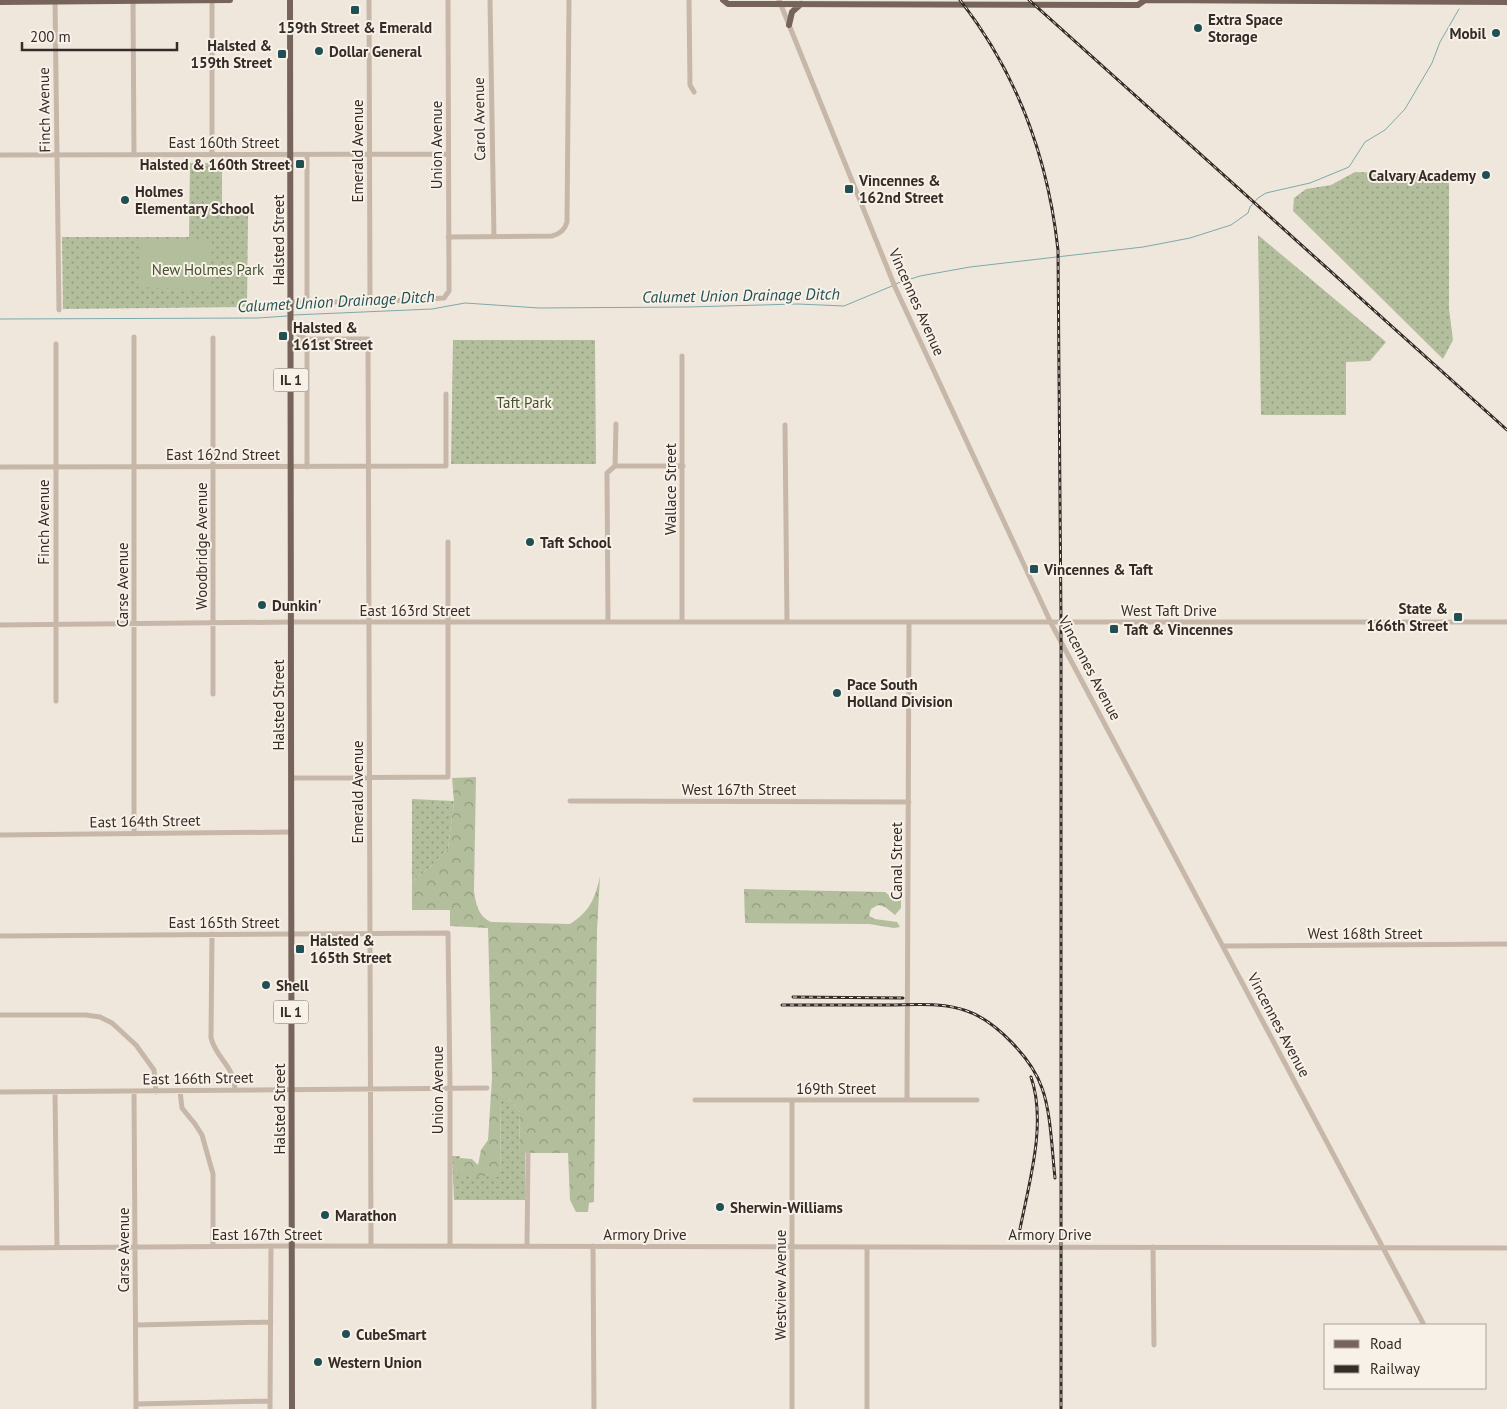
<svg xmlns="http://www.w3.org/2000/svg" width="1507" height="1409" font-family="'PT Sans',sans-serif">
  <style>
    .grass { fill: url(#grass-dots) }
    .forest { fill: url(#forest-crowns) }
    .garden { fill: #b3be9d }
    .lines { fill: none; stroke-linecap: round; stroke-linejoin: round }
    .stream { stroke: #7da9ab; stroke-width: 1 }
    .minor { stroke: #c7b7a9; stroke-width: 5 }
    .major { stroke: #76645a; stroke-width: 6 }
    .rail-casing { stroke: #352c28; stroke-width: 3 }
    .rail { stroke: #f8f1e8; stroke-width: 1; stroke-dasharray: 4; stroke-linecap: butt }
    .poi-dot { fill: #215053; stroke: #f8f1e8; stroke-width: 2 }
    .labels { text-anchor: middle; dominant-baseline: central; stroke-width: 4; stroke-linejoin: round; paint-order: stroke }
    .shield { fill: #f8f1e8; stroke: #706762; stroke-width: 1 }
    .shield-label { font-size: 14px; font-weight: bold; fill: #352c28 }
    .poi-label { font-size: 15px; font-weight: bold; fill: #352c28; stroke: #f8f1e8; text-anchor: start }
    .street-label { font-size: 15px; fill: #352c28; stroke: #f8f1e8 }
    .park-label { font-size: 15px; fill: #44512e; stroke: #f8f1e8 }
    .water-label { font-size: 16px; font-style: italic; fill: #215053; stroke: #f8f1e8 }
  </style>
  <defs>
    <pattern id="grass-dots" width="8" height="8" patternUnits="userSpaceOnUse" patternTransform="scale(1.25)"><rect width="8" height="8" fill="#b3be9d"/><path d="M2 2h.1M6 6h.1" fill="none" stroke="#929b80" stroke-width="1.8" stroke-linecap="round"/></pattern>
    <pattern id="forest-crowns" width="20" height="18" patternUnits="userSpaceOnUse" patternTransform="scale(1.25)"><rect width="20" height="18" fill="#b3be9d"/><path d="M2 6a3 3 0 1 1 6 0M12 15a3 3 0 1 1 6 0" fill="none" stroke="#929b80"/></pattern>
  </defs>
  <rect width="100%" height="100%" fill="#f0e7dc"/>
  <!-- grass -->
  <path class="grass" d="M 190,163 L 222,163 L 222,212 L 248,212 L 247,307 L 63,309 L 62,237 L 189,237 Z
    M 1355,172 L 1449,175 L 1449,309 L 1453,340 L 1443,359 L 1293,211 L 1294,198 L 1306,189 L 1331,185 Z
    M 1258,235 L 1386,342 L 1370,361 L 1346,362 L 1346,415 L 1261,415 Z
    M 453,340 L 595,340 L 596,464 L 451,464 Z
    M 412,799 L 454,801 L 448,849 L 429,868 L 412,882 Z
    M 501,1098 L 508,1098 L 520,1112 L 519,1152 L 525,1153 L 525,1200 L 454,1200 L 452,1156 L 460,1156 L 460,1158 L 456,1161 L 500,1177 Z"/>
  <!-- forest -->
  <path class="forest" d="M 476,777 L 474,891 C 476,904 478,916 491,922 L 570,924 C 590,911 595,899 600,876 L 597,930 L 594,1202 L 589,1203 L 588,1212 L 576,1212 L 570,1200 L 568,1153 L 519,1153 L 520,1112 L 508,1098 L 501,1098 L 500,1177 L 459,1175 L 456,1170 L 456,1161 L 460,1158 L 472,1159 L 478,1165 L 481,1150 L 488,1140 L 492,1078 L 488,928 L 450,926 L 450,910 L 412,910 L 412,882 L 429,868 L 448,849 L 454,801 L 452,778 Z
    M 744,889 L 885,892 L 890,896 L 897,896 L 901,899 L 901,908 L 895,915 L 885,907 L 878,905 L 871,909 L 869,916 L 875,919 L 897,922 L 900,927 L 894,928 L 869,924 L 745,923 Z"/>
  <!-- garden -->
  <path class="garden" d="M 141,238 L 212,242 L 210,290 L 138,287 Z"/>
  <g class="lines">
    <!-- stream -->
    <path class="stream" d="M 895,284 L 920,276 L 970,267 L 1143,247 L 1190,238 L 1231,225 L 1248,213 L 1250,207 L 1258,198 L 1266,193 L 1310,183 L 1349,167 L 1365,142 L 1385,130 L 1405,109 L 1432,63 L 1440,42 L 1459,9
      M 293,315 L 432,309 L 465,303 L 539,308 L 688,307 L 798,304 L 844,306 L 892,286
      M 0,319 L 258,318 L 287,316"/>
    <!-- minor -->
    <path class="minor" d="M 55,0 L 59,310
      M 133,0 L 134,155
      M 369,0 L 370,302
      M 490,0 L 494,237
      M 689,0 L 690,85 L 694,92
      M 779,0 L 895,287 L 1051,623 L 1424,1325
      M 0,155 L 448,154
      M 212,155 L 212,0
      M 307,155 L 307,302
      M 448,237 L 552,236 C 560,234 565,230 567,222 L 569,0
      M 290,302 L 370,302 L 444,298 L 449,291 L 448,0
      M 291,325 L 299,335 L 306,339
      M 134,337 L 134,834
      M 213,338 L 213,694
      M 307,339 L 307,467
      M 291,352 L 298,343 L 307,339 L 368,339 L 371,1246
      M 682,356 L 682,622
      M 785,425 L 787,622
      M 615,466 L 616,424
      M 0,467 L 446,466 L 446,394
      M 608,622 L 607,473 L 615,466 L 683,466
      M 0,625 L 291,622 L 1507,622
      M 56,701 L 56,344
      M 291,778 L 448,777 L 448,542
      M 570,801 L 909,802
      M 0,835 L 291,832
      M 212,934 L 211,1038 C 217,1060 234,1065 235,1090
      M 0,936 L 448,933 L 450,1089 L 450,1246
      M 1224,946 L 1507,944
      M 0,1015 L 86,1015 L 100,1017 L 112,1023 L 136,1045 L 154,1070 L 156,1092
      M 180,1091 L 182,1108 L 195,1124 L 202,1135 L 213,1174 L 213,1246
      M 0,1092 L 487,1088
      M 55,1092 L 57,1248
      M 134,1092 L 136,1409
      M 695,1100 L 977,1100
      M 907,1100 L 909,622
      M 792,1101 L 792,1409
      M 527,1246 L 528,1153
      M 593,1246 L 594,1409
      M 1153,1247 L 1154,1345
      M 0,1248 L 291,1246 L 1507,1248
      M 136,1325 L 271,1322
      M 136,1404 L 270,1401
      M 270,1409 L 271,1246
      M 867,1409 L 867,1247"/>
    <!-- major -->
    <path class="major" d="M 290,0 L 292,1409
      M 723,0 L 728,4 L 1138,5 L 1145,0 L 1507,2
      M 0,2 L 230,0
      M 789,25 L 792,12 L 801,4"/>
    <defs>
      <path id="rail" d="M 960,0 C 1017,73 1048,158 1058,250 L 1061,623 L 1061,1409
        M 1029,0 L 1507,430
        M 793,997 L 903,998
        M 782,1005 C 818,1005 853,1005 888,1005 C 914,1005 943,1002 967,1011 C 996,1021 1032,1059 1042,1088 C 1051,1112 1052,1152 1055,1178
        M 1020,1229 C 1029,1183 1047,1123 1031,1077"/>
    </defs>
    <!-- rail casing -->
    <use href="#rail" class="rail-casing"/>
    <!-- rail -->
    <use href="#rail" class="rail"/>
  </g>
  <!-- markers -->
  <g class="poi-dot">
    <rect x="350" y="5" width="10" height="10" rx="2.5"/>
    <circle cx="1198" cy="28" r="5"/>
    <circle cx="1496" cy="33" r="5"/>
    <circle cx="319" cy="51" r="5"/>
    <rect x="277" y="49" width="10" height="10" rx="2.5"/>
    <rect x="295" y="159" width="10" height="10" rx="2.5"/>
    <circle cx="1486" cy="175" r="5"/>
    <rect x="844" y="184" width="10" height="10" rx="2.5"/>
    <circle cx="125" cy="200" r="5"/>
    <rect x="278" y="331" width="10" height="10" rx="2.5"/>
    <circle cx="530" cy="542" r="5"/>
    <rect x="1029" y="564" width="10" height="10" rx="2.5"/>
    <circle cx="262" cy="605" r="5"/>
    <rect x="1453" y="612" width="10" height="10" rx="2.5"/>
    <rect x="1109" y="624" width="10" height="10" rx="2.5"/>
    <circle cx="837" cy="693" r="5"/>
    <rect x="295" y="944" width="10" height="10" rx="2.5"/>
    <circle cx="266" cy="985" r="5"/>
    <circle cx="720" cy="1207" r="5"/>
    <circle cx="325" cy="1215" r="5"/>
    <circle cx="346" cy="1334" r="5"/>
    <circle cx="318" cy="1362" r="5"/>
  </g>
  <g class="labels">
    <!-- shield labels -->
    <g class="shield">
      <rect x="273.5" y="368.5" width="35" height="23" rx="4"/>
      <rect x="273.5" y="1000.5" width="35" height="23" rx="4"/>
    </g>
    <g class="shield-label">
      <text x="291" y="380">IL 1</text>
      <text x="291" y="1012">IL 1</text>
    </g>
    <!-- poi labels -->
    <g class="poi-label">
      <text x="1208" y="19">Extra Space<tspan x="1208" dy="17">Storage</tspan></text>
      <text x="355" y="27" text-anchor="middle">159th Street &amp; Emerald</text>
      <text x="1486" y="33" text-anchor="end">Mobil</text>
      <text x="272" y="45" text-anchor="end">Halsted &amp;<tspan x="272" dy="17">159th Street</tspan></text>
      <text x="329" y="51">Dollar General</text>
      <text x="290" y="164" text-anchor="end">Halsted &amp; 160th Street</text>
      <text x="1476" y="175" text-anchor="end">Calvary Academy</text>
      <text x="859" y="180">Vincennes &amp;<tspan x="859" dy="17">162nd Street</tspan></text>
      <text x="135" y="191">Holmes<tspan x="135" dy="17">Elementary School</tspan></text>
      <text x="293" y="327">Halsted &amp;<tspan x="293" dy="17">161st Street</tspan></text>
      <text x="540" y="542">Taft School</text>
      <text x="1044" y="569">Vincennes &amp; Taft</text>
      <text x="272" y="605">Dunkin'</text>
      <text x="1448" y="608" text-anchor="end">State &amp;<tspan x="1448" dy="17">166th Street</tspan></text>
      <text x="1124" y="629">Taft &amp; Vincennes</text>
      <text x="847" y="684">Pace South<tspan x="847" dy="17">Holland Division</tspan></text>
      <text x="310" y="940">Halsted &amp;<tspan x="310" dy="17">165th Street</tspan></text>
      <text x="276" y="985">Shell</text>
      <text x="730" y="1207">Sherwin-Williams</text>
      <text x="335" y="1215">Marathon</text>
      <text x="356" y="1334">CubeSmart</text>
      <text x="328" y="1362">Western Union</text>
    </g>
    <!-- street labels -->
    <g class="street-label">
      <text transform="translate(44 110) rotate(-91)">Finch Avenue</text>
      <text transform="translate(479 119) rotate(-91)">Carol Avenue</text>
      <text x="224" y="142">East 160th Street</text>
      <text transform="translate(436 145) rotate(-90)">Union Avenue</text>
      <text transform="translate(357 151) rotate(-90)">Emerald Avenue</text>
      <text transform="translate(278 240) rotate(-90)">Halsted Street</text>
      <text transform="translate(917 302) rotate(66)">Vincennes Avenue</text>
      <text x="223" y="454">East 162nd Street</text>
      <text transform="translate(670 489) rotate(-90)">Wallace Street</text>
      <text transform="translate(43 522) rotate(-90)">Finch Avenue</text>
      <text transform="translate(201 546) rotate(-90)">Woodbridge Avenue</text>
      <text transform="translate(122 585) rotate(-90)">Carse Avenue</text>
      <text x="415" y="610">East 163rd Street</text>
      <text x="1169" y="610">West Taft Drive</text>
      <text transform="translate(1090 668) rotate(62)">Vincennes Avenue</text>
      <text transform="translate(278 705) rotate(-90)">Halsted Street</text>
      <text x="739" y="789">West 167th Street</text>
      <text transform="translate(357 792) rotate(-90)">Emerald Avenue</text>
      <text transform="translate(145 821) rotate(-1)">East 164th Street</text>
      <text transform="translate(896 861) rotate(-90)">Canal Street</text>
      <text x="224" y="922">East 165th Street</text>
      <text x="1365" y="933">West 168th Street</text>
      <text transform="translate(1279 1025) rotate(62)">Vincennes Avenue</text>
      <text transform="translate(198 1078) rotate(-1)">East 166th Street</text>
      <text x="836" y="1088">169th Street</text>
      <text transform="translate(437 1090) rotate(-90)">Union Avenue</text>
      <text transform="translate(279 1109) rotate(-90)">Halsted Street</text>
      <text x="267" y="1234">East 167th Street</text>
      <text x="645" y="1234">Armory Drive</text>
      <text x="1050" y="1234">Armory Drive</text>
      <text transform="translate(123 1250) rotate(-90)">Carse Avenue</text>
      <text transform="translate(780 1285) rotate(-90)">Westview Avenue</text>
    </g>
    <!-- park labels -->
    <g class="park-label">
      <text x="208" y="269">New Holmes Park</text>
      <text x="524" y="402">Taft Park</text>
    </g>
    <!-- water labels -->
    <g class="water-label">
      <text transform="translate(741 295) rotate(-1)">Calumet Union Drainage Ditch</text>
      <text transform="translate(336 301) rotate(-3)">Calumet Union Drainage Ditch</text>
    </g>
  </g>
  <!-- legend -->
  <rect x="1324" y="1324" width="162" height="65" fill="#f8f1e8" stroke="#aaa29b"/>
  <rect x="1334" y="1340" width="25" height="8" fill="#76645a" stroke="#aaa29b"/>
  <text x="1370" y="1349" font-size="15" fill="#352c28">Road</text>
  <rect x="1334" y="1365" width="25" height="8" fill="#352c28" stroke="#aaa29b"/>
  <text x="1370" y="1374" font-size="15" fill="#352c28">Railway</text>
  <!-- scale -->
  <path d="M22 42v8h155v-8" fill="none" stroke="#352c28" stroke-width="2.5"/>
  <text x="30" y="42" font-size="15" fill="#352c28" stroke="#f8f1e8" stroke-width="4" paint-order="stroke">200 m</text>
</svg>
